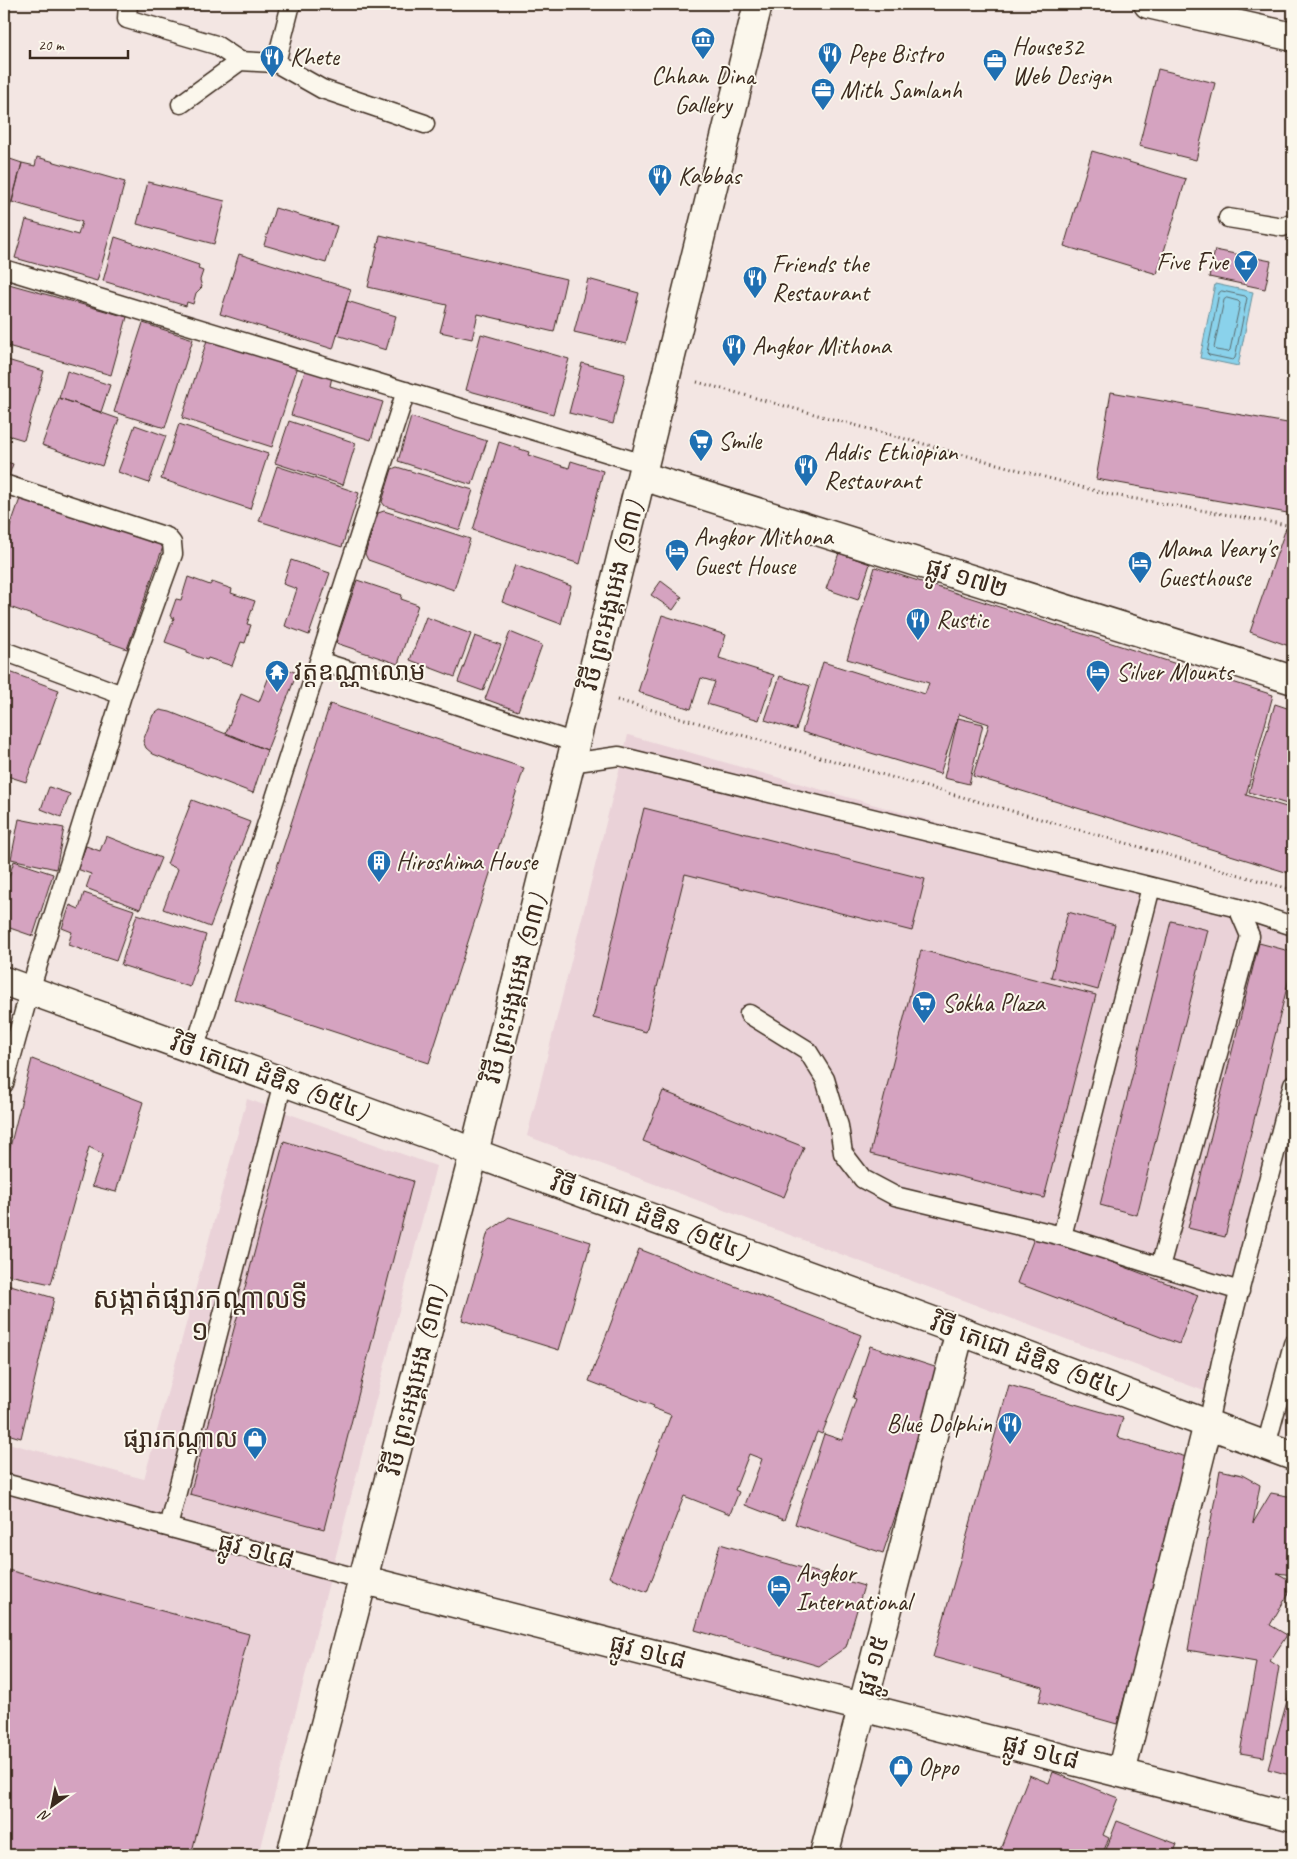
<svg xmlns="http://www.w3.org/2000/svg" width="1297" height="1859" font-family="Caveat,'Noto Sans Khmer',sans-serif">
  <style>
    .built { fill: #ead2d8 }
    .water { fill: #8ad2eb; stroke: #6a8f99 }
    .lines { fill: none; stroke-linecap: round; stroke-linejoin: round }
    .shore { stroke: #5b6d70; stroke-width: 1 }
    .building { fill: #d5a3c0; stroke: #3b2a1e }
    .service-casing { stroke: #3b2a1e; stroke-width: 21 }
    .minor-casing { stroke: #3b2a1e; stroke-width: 31 }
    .tertiary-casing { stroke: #3b2a1e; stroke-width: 31 }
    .path { stroke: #3b2a1e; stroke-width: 3; stroke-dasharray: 1 4; stroke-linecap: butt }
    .service { stroke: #fbf7ec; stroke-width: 18 }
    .minor { stroke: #fbf7ec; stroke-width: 28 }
    .tertiary { stroke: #fbf7ec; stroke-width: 28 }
    .labels { text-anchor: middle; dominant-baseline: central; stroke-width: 4; stroke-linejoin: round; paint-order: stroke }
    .poi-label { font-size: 25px; fill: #3b2a1e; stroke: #fbf7ec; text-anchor: start }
    .street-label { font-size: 25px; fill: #3b2a1e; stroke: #fbf7ec }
    .quarter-label { font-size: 28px; fill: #3b2a1e; stroke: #fbf7ec }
  </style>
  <rect width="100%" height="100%" fill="#f3e6e3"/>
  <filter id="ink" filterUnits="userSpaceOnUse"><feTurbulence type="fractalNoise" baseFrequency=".02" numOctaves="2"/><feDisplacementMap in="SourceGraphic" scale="10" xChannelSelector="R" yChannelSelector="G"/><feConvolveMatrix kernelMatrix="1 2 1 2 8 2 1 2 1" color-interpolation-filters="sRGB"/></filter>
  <g filter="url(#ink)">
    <!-- built -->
    <path class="built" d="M 628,735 L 1293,923 L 1293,1126 L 1220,1397 L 527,1136 Z
      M 247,1099 L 436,1166 L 259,1855 L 4,1855 L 4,1442 L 144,1479 Z"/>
    <!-- water -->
    <path class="water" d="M 1215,284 L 1253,292 L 1238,366 L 1200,358 Z"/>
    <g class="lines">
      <!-- shore -->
      <path class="shore" d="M 1222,291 L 1245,296 L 1247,298 L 1235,358 L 1233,360 L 1209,355 L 1207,353 L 1219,293 Z
        M 1227,298 L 1238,301 L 1240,303 L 1230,350 L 1228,352 L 1216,350 L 1214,348 L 1224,300 Z"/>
    </g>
    <!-- building -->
    <path class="building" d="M 1158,69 L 1215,83 L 1196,160 L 1139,146 Z
      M 1092,151 L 1186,179 L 1157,274 L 1064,246 Z
      M 4,157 L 22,163 L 4,230 Z
      M 37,157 L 125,182 L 97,281 L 15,258 L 26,220 L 78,235 L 82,222 L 12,202 L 22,163 L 35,166 Z
      M 148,182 L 225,201 L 214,244 L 137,224 Z
      M 275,208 L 337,226 L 326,263 L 264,245 Z
      M 380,235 L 566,279 L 554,332 L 478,314 L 472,339 L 440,332 L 447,305 L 368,287 Z
      M 115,237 L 199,265 L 198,269 L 203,271 L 200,280 L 202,287 L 196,293 L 193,304 L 187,302 L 186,306 L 103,281 Z
      M 1215,250 L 1271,261 L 1265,289 L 1209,277 Z
      M 239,254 L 351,289 L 333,349 L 220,314 Z
      M 588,279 L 639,293 L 626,344 L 574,332 Z
      M 9,284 L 127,317 L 111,375 L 4,345 L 4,306 Z
      M 347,301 L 396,316 L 386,350 L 337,335 Z
      M 143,323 L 193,339 L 165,428 L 114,412 Z
      M 481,334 L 569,359 L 553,414 L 466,390 Z
      M 208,337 L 298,366 L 272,447 L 182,418 Z
      M 4,359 L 44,371 L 24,440 L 4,434 Z
      M 582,363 L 625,374 L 613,424 L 569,413 Z
      M 306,368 L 332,377 L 330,386 L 383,402 L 371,440 L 291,415 Z
      M 67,371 L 110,385 L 101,412 L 59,398 Z
      M 1111,392 L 1293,424 L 1293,514 L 1096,479 Z
      M 59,398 L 119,419 L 102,466 L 42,445 Z
      M 411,417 L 487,441 L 472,485 L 398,461 Z
      M 289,421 L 356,443 L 343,485 L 275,463 Z
      M 179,424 L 268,454 L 250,509 L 161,479 Z
      M 135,425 L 166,436 L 149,483 L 118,472 Z
      M 499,442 L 529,452 L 528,455 L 569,468 L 571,461 L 603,471 L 580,564 L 473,530 Z
      M 4,461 L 13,464 L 6,483 L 4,483 Z
      M 277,466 L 359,493 L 342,547 L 259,521 Z
      M 397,467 L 473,490 L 460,530 L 385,506 L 382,502 L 392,469 Z
      M 22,493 L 164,544 L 127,649 L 4,605 L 4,544 Z
      M 384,511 L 470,539 L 454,590 L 368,560 L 365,554 L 378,513 Z
      M 1286,528 L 1293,530 L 1292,647 L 1250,632 Z
      M 839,553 L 870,564 L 858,600 L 826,589 Z
      M 291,560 L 330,573 L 309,635 L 285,626 L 297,589 L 283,584 Z
      M 515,565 L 571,586 L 561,624 L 502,602 Z
      M 875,567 L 1273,695 L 1246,795 L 1293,809 L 1293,869 L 1292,874 L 973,776 L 989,724 L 959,714 L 940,774 L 802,732 L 823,662 L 925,694 L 929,683 L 847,659 Z
      M 188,577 L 210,585 L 212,582 L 232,589 L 231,593 L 255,601 L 247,624 L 251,625 L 245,643 L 241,642 L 232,666 L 208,658 L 207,660 L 187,653 L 187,650 L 165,642 L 174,618 L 170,616 L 176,599 L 181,600 Z
      M 357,580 L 402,595 L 401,599 L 418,605 L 398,664 L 336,643 Z
      M 661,581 L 682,597 L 673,610 L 651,595 Z
      M 662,615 L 726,635 L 719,658 L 774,675 L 759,720 L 707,704 L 715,682 L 701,678 L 691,709 L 638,692 Z
      M 426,617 L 471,634 L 455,677 L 410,660 Z
      M 510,632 L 542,645 L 518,711 L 485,699 Z
      M 475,636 L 501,645 L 483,691 L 458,682 Z
      M 274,664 L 297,673 L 267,750 L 226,733 L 241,694 L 259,702 Z
      M 4,670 L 59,690 L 26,782 L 4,775 Z
      M 780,676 L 810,686 L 796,730 L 765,720 Z
      M 330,704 L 524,768 L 429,1063 L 234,999 Z
      M 1275,704 L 1293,710 L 1293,806 L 1249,792 Z
      M 160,710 L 170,712 L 267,750 L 253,793 L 153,754 L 146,748 L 143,741 L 153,715 Z
      M 958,718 L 983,724 L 969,784 L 944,778 Z
      M 49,787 L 70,794 L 61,817 L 41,809 Z
      M 192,800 L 250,822 L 210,927 L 163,909 L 178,869 L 167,864 Z
      M 644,808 L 925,879 L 912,931 L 685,874 L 646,1032 L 593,1018 Z
      M 19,819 L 64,828 L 56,869 L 11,859 Z
      M 4,827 L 12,831 L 4,852 Z
      M 106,836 L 161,858 L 140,909 L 86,888 L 91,874 L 77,869 L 86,846 L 100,851 Z
      M 14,861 L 53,874 L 33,936 L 4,926 L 4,892 Z
      M 84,893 L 134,910 L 116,961 L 68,945 L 72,932 L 62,928 L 70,905 L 79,909 Z
      M 1068,912 L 1115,925 L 1098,990 L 1051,977 Z
      M 137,914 L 206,935 L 190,987 L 121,965 Z
      M 1171,921 L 1208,930 L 1137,1215 L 1100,1205 Z
      M 1259,943 L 1293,952 L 1293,963 L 1225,1237 L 1188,1228 Z
      M 921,950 L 1096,995 L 1044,1198 L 870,1154 Z
      M 32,1059 L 143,1102 L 116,1192 L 92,1186 L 103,1154 L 89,1147 L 51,1284 L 4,1274 L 4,1171 Z
      M 663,1091 L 804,1147 L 784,1197 L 643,1141 Z
      M 284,1141 L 413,1181 L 324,1529 L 190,1494 Z
      M 509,1217 L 591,1242 L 559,1350 L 462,1320 L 488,1232 Z
      M 1036,1233 L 1198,1295 L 1179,1344 L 1017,1283 Z
      M 639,1249 L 861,1335 L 822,1434 L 817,1432 L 784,1520 L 745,1505 L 762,1459 L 749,1454 L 735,1490 L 739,1492 L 730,1514 L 684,1496 L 647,1592 L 609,1577 L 671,1415 L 653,1408 L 654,1406 L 589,1381 Z
      M 4,1283 L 54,1298 L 21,1438 L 4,1433 Z
      M 870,1346 L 944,1370 L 883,1553 L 795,1524 L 824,1434 L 842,1440 L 856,1399 L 853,1398 Z
      M 1009,1385 L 1123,1418 L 1117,1437 L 1190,1458 L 1117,1724 L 1039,1702 L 1043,1687 L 933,1657 Z
      M 1293,1396 L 1293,1414 L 1288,1412 Z
      M 1220,1470 L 1242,1475 L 1260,1485 L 1253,1523 L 1271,1493 L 1293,1497 L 1293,1575 L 1277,1573 L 1293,1582 L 1293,1586 L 1270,1625 L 1287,1635 L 1270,1661 L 1279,1667 L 1264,1757 L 1240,1753 L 1256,1662 L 1188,1650 Z
      M 720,1544 L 864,1586 L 846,1647 L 819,1666 L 695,1630 Z
      M 4,1569 L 249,1634 L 191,1855 L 4,1855 Z
      M 1289,1694 L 1293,1695 L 1293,1776 L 1268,1769 Z
      M 1053,1772 L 1118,1798 L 1103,1835 L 1109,1838 L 1102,1855 L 998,1855 L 1029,1775 L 1049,1783 Z
      M 1117,1821 L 1177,1844 L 1173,1855 L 1104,1855 Z"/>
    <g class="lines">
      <defs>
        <path id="service" d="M 128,4 L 127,19 L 216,45 L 240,61 L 276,63
          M 291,4 L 276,63 L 322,89 L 425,124
          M 181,104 L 240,61
          M 1228,218 L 1283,227 L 1293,222
          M 4,269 L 644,464
          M 4,484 L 167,537 L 172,543 L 173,554 L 122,695 L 30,990 L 4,1084
          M 4,651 L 122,695
          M 319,661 L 576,743
          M 570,763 L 619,756 L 1238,908 L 1250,936 L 1160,1267 L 1240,1291
          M 1238,908 L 1293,926
          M 749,1014 L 807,1050 L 825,1079 L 839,1126 L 843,1153 L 863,1179 L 895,1196 L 1062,1236 L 1160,1267
          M 194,1050 L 406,391
          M 1062,1236 L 1151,887
          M 1208,1424 L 1221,1362 L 1293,1084
          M 1266,1446 L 1293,1344
          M 4,1483 L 364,1580
          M 168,1527 L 283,1082"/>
        <path id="minor" d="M 642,476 L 1293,680
          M 364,1580 L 1293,1817
          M 1121,1773 L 1208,1424
          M 824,1855 L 960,1331"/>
        <path id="tertiary" d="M 1148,4 L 1293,37
          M 4,981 L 436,1137 L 474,1153 L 960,1331 L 1293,1456
          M 291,1855 L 474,1153 L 758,4"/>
      </defs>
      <!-- service casing -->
      <use href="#service" class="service-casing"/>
      <!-- minor casing -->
      <use href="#minor" class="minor-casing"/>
      <!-- tertiary casing -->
      <use href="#tertiary" class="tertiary-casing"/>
      <!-- path -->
      <path class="path" d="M 697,382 L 1107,494 L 1293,526
        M 617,700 L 1293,890"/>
      <!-- service -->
      <use href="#service" class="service"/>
      <!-- minor -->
      <use href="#minor" class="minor"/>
      <!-- tertiary -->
      <use href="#tertiary" class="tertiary"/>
    </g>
  </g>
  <!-- icons -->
  <defs>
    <symbol id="museum-pin" viewBox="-11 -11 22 30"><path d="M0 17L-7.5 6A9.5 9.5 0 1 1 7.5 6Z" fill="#1f6fb2" stroke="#fbf7ec"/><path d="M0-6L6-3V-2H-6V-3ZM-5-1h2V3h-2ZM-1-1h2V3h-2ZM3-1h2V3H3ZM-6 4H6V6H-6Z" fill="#fff"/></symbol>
    <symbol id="restaurant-pin" viewBox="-11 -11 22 30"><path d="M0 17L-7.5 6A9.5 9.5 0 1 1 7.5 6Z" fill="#1f6fb2" stroke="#fbf7ec"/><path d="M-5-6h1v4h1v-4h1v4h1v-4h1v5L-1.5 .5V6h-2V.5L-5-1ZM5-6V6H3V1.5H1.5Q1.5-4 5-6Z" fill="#fff"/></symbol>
    <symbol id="office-pin" viewBox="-11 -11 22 30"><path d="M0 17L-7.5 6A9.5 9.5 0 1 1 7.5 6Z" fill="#1f6fb2" stroke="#fbf7ec"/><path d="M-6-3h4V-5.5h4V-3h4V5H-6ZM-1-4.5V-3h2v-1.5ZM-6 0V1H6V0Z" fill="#fff"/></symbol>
    <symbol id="bar-pin" viewBox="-11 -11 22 30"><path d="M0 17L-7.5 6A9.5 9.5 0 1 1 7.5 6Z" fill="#1f6fb2" stroke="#fbf7ec"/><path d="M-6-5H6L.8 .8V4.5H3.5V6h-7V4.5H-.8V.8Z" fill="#fff"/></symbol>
    <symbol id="supermarket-pin" viewBox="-11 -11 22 30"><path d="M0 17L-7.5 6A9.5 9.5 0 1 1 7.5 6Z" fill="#1f6fb2" stroke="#fbf7ec"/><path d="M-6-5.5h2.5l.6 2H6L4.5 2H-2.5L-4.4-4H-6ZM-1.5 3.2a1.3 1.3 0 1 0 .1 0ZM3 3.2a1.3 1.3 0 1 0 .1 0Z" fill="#fff"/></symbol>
    <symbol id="hotel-pin" viewBox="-11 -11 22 30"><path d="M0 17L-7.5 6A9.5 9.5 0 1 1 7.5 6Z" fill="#1f6fb2" stroke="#fbf7ec"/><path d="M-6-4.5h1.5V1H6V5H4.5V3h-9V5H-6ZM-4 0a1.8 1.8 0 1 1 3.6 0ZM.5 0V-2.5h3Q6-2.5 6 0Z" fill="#fff"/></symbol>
    <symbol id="temple-pin" viewBox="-11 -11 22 30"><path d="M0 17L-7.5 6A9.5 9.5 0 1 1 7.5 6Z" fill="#1f6fb2" stroke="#fbf7ec"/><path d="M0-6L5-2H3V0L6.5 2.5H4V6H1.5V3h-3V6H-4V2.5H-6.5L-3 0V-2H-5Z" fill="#fff"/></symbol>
    <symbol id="building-pin" viewBox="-11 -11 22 30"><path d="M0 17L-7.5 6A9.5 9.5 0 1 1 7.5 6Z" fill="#1f6fb2" stroke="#fbf7ec"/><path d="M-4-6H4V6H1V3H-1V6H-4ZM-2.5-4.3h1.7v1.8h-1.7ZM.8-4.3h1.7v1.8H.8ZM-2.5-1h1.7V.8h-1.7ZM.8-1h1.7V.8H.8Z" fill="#fff"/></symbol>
    <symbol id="shop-pin" viewBox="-11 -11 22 30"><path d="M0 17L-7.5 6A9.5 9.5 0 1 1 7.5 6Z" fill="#1f6fb2" stroke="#fbf7ec"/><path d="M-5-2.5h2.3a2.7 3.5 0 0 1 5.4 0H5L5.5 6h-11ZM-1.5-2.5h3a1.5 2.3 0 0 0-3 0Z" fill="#fff"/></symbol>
  </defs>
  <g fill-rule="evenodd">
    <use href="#museum-pin" x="689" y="25" width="28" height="38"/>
    <use href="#restaurant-pin" x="816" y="40" width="28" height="38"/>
    <use href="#restaurant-pin" x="258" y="43" width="28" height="38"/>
    <use href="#office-pin" x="981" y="47" width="28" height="38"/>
    <use href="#office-pin" x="809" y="76" width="28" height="38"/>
    <use href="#restaurant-pin" x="646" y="162" width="28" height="38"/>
    <use href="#bar-pin" x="1232" y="248" width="28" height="38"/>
    <use href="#restaurant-pin" x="741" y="264" width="28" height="38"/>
    <use href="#restaurant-pin" x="720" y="332" width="28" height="38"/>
    <use href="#supermarket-pin" x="687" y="427" width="28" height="38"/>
    <use href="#restaurant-pin" x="792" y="452" width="28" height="38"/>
    <use href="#hotel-pin" x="663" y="537" width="28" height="38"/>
    <use href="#hotel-pin" x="1126" y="549" width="28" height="38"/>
    <use href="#restaurant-pin" x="904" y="606" width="28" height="38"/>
    <use href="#temple-pin" x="263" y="658" width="28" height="38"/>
    <use href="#hotel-pin" x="1084" y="658" width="28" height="38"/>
    <use href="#building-pin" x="365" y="848" width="28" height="38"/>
    <use href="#supermarket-pin" x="910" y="989" width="28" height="38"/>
    <use href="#restaurant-pin" x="996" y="1410" width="28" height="38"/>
    <use href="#shop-pin" x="241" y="1425" width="28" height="38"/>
    <use href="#hotel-pin" x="765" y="1573" width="28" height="38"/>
    <use href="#shop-pin" x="887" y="1753" width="28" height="38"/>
  </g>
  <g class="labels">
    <!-- poi labels -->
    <g class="poi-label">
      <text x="1012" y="47">House32<tspan x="1012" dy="29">Web Design</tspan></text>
      <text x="848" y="54">Pepe Bistro</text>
      <text x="290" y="57">Khete</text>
      <text x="703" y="76" text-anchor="middle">Chhan Dina<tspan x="703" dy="29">Gallery</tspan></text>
      <text x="840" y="90">Mith Samlanh</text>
      <text x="678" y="176">Kabbas</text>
      <text x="1228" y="262" text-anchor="end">Five Five</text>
      <text x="772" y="264">Friends the<tspan x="772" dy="29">Restaurant</tspan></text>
      <text x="752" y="346">Angkor Mithona</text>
      <text x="718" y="441">Smile</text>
      <text x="824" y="452">Addis Ethiopian<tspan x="824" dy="29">Restaurant</tspan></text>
      <text x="694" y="537">Angkor Mithona<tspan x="694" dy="29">Guest House</tspan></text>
      <text x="1158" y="549">Mama Veary's<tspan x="1158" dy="29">Guesthouse</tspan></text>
      <text x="936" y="620">Rustic</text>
      <text x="294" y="672">វត្តឧណ្ណាលោម</text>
      <text x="1116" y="672">Silver Mounts</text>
      <text x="396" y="862">Hiroshima House</text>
      <text x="942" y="1003">Sokha Plaza</text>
      <text x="992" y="1424" text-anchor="end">Blue Dolphin</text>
      <text x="238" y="1439" text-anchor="end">ផ្សារកណ្ដាល</text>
      <text x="796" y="1573">Angkor<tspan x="796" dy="29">International</tspan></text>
      <text x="918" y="1767">Oppo</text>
    </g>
    <!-- street labels -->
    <g class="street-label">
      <text transform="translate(967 578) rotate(17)">ផ្លូវ ១៧២</text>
      <text transform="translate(612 596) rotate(-76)">វិថី ព្រះអង្គអេង (១៣)</text>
      <text transform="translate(515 989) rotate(-76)">វិថី ព្រះអង្គអេង (១៣)</text>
      <text transform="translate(269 1077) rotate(20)">វិថី តេជោ ដំឌិន (១៥៤)</text>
      <text transform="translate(649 1217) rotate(20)">វិថី តេជោ ដំឌិន (១៥៤)</text>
      <text transform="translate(1029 1357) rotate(20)">វិថី តេជោ ដំឌិន (១៥៤)</text>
      <text transform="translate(415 1381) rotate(-76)">វិថី ព្រះអង្គអេង (១៣)</text>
      <text transform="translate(256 1551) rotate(15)">ផ្លូវ ១៤៨</text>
      <text transform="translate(648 1652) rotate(14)">ផ្លូវ ១៤៨</text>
      <text transform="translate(873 1666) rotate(-75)">ផ្លូវ ១៥</text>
      <text transform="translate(1041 1752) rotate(14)">ផ្លូវ ១៤៨</text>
    </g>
    <!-- quarter labels -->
    <g class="quarter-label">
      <text x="200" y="1298">សង្កាត់ផ្សារកណ្ដាលទី<tspan x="200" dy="32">១</tspan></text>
    </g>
  </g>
  <!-- margin -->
  <rect width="1297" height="1859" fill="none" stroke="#fbf7ec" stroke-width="20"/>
  <rect x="10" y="10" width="1277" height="1839" fill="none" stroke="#3b2a1e" stroke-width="2" filter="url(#ink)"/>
  <!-- north arrow -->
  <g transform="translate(52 1806) rotate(213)" stroke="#fbf7ec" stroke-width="4" paint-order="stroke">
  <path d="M0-4L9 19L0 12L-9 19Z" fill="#3b2a1e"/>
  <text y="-8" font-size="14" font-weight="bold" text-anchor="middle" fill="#3b2a1e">N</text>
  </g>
  <!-- scale -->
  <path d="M30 50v8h98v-8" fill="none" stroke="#3b2a1e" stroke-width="2.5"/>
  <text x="38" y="50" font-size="15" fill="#3b2a1e" stroke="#fbf7ec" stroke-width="4" paint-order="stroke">20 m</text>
</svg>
